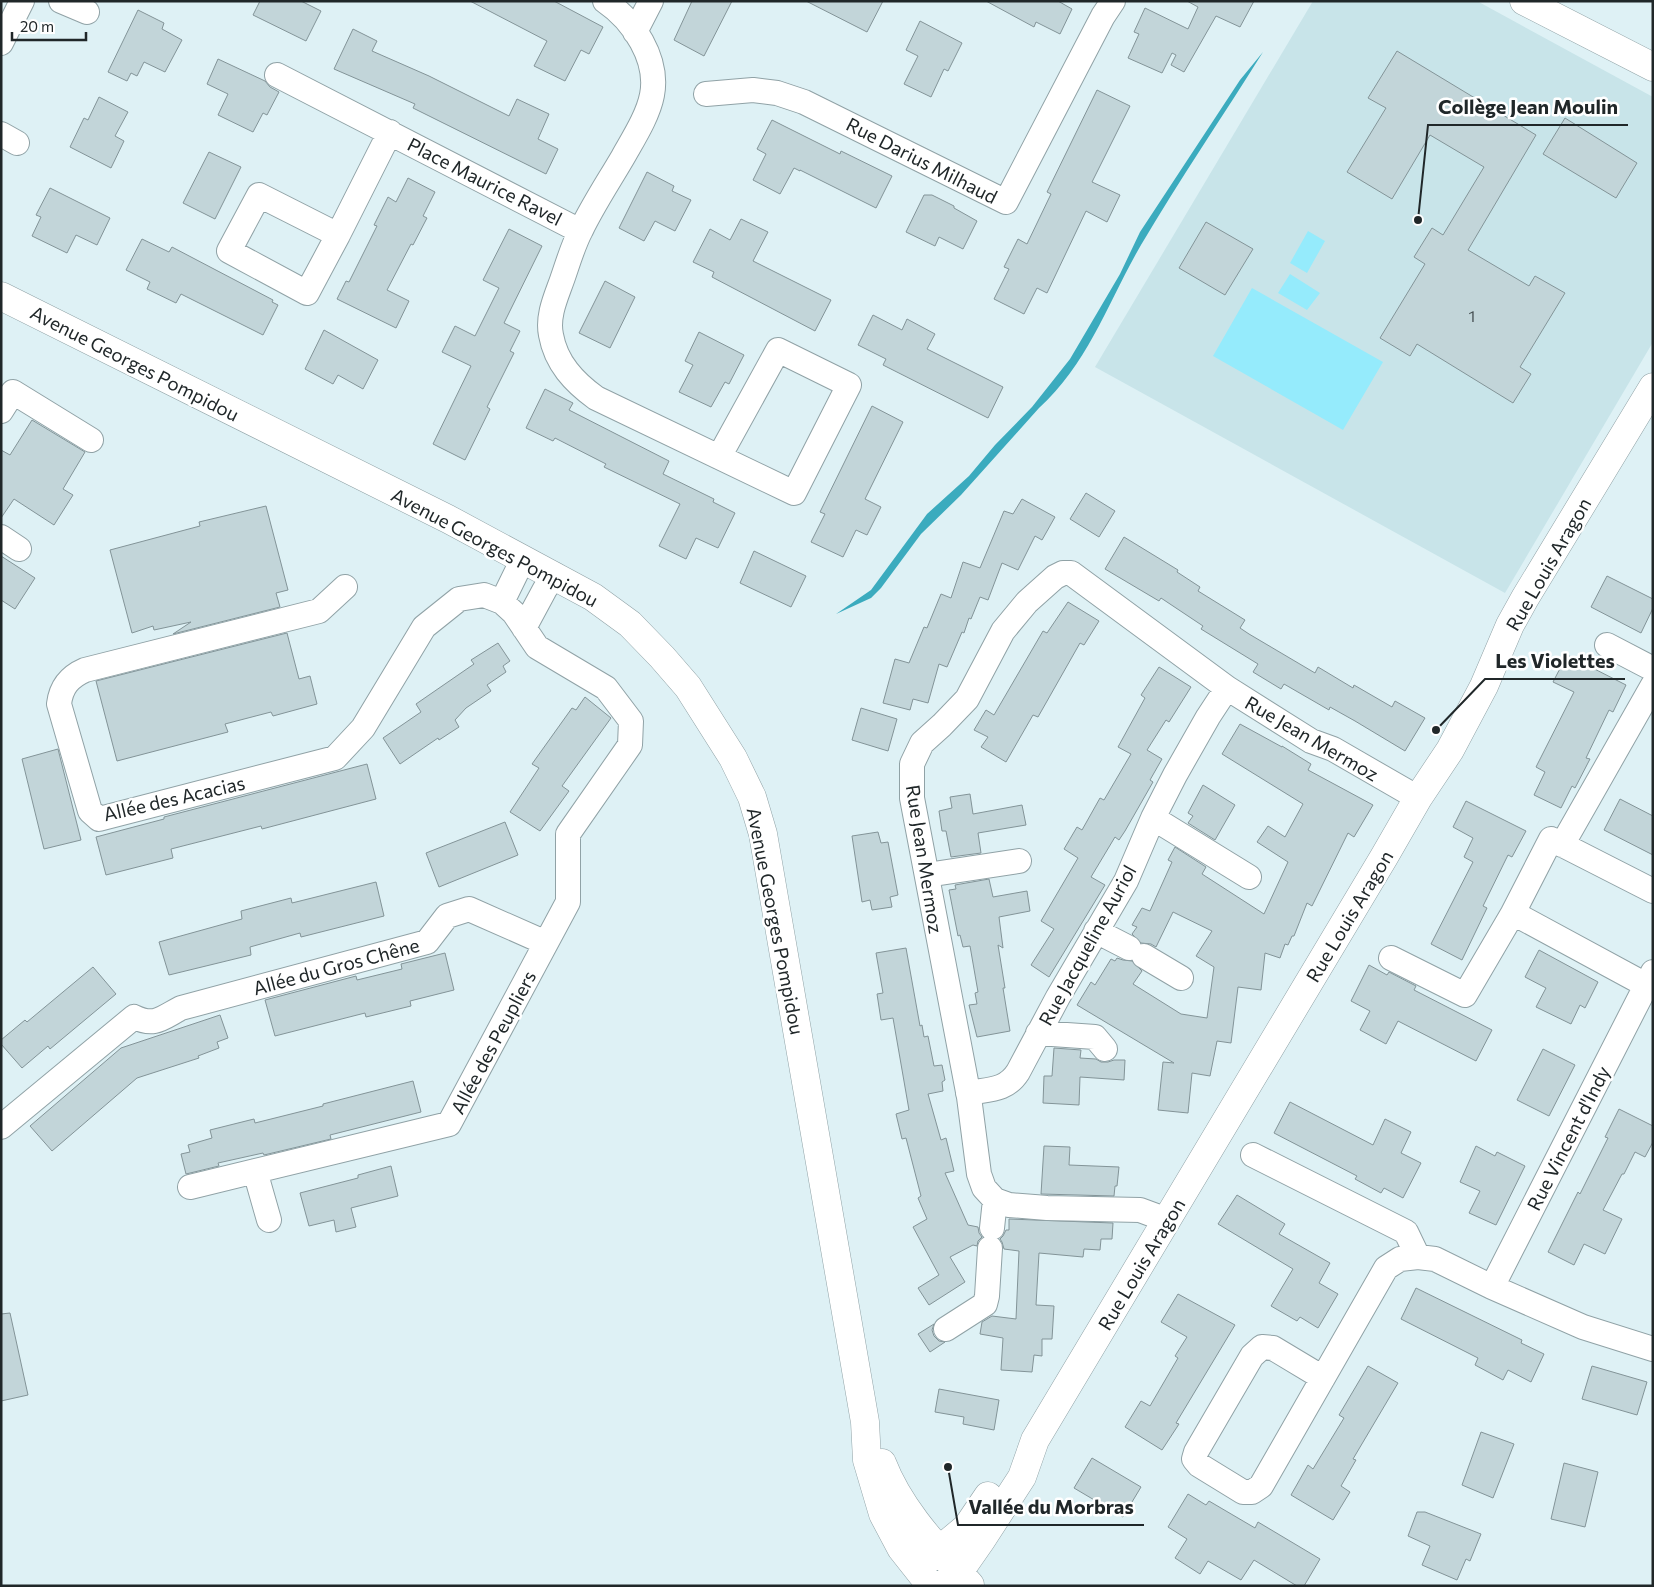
<svg xmlns="http://www.w3.org/2000/svg" width="1654" height="1587" font-family="Commissioner,sans-serif">
  <style>
    .built { fill: #c8e4e9 }
    .green { fill: #95ebfc }
    .water { fill: #3babbe }
    .building { fill: #c2d5d9; stroke: #839498 }
    .lines { fill: none; stroke-linecap: round; stroke-linejoin: round }
    .minor-casing { stroke: #90a2a6; stroke-width: 26 }
    .tertiary-casing { stroke: #90a2a6; stroke-width: 29 }
    .minor { stroke: #fff; stroke-width: 24 }
    .tertiary { stroke: #fff; stroke-width: 28 }
    .labels { text-anchor: middle; dominant-baseline: central; stroke-width: 5; stroke-linejoin: round; paint-order: stroke }
    .number-label { font-size: 16px; fill: #485255 }
    .street-label { font-size: 19px; fill: #202729; stroke: #fff }
    .leader { fill: none; stroke: #202729; stroke-width: 2 }
    .callout-dot { fill: #202729; stroke: #fff; stroke-width: 2 }
    .callout-label { font-size: 20px; text-anchor: middle; font-weight: bold; fill: #202729; stroke: #fff; stroke-width: 5; stroke-linejoin: round; paint-order: stroke }
  </style>
  <rect width="100%" height="100%" fill="#def1f5"/>
  <!-- built -->
  <path class="built" d="M 1313,1 L 1477,1 L 1653,97 L 1653,342 L 1505,593 L 1095,367 Z"/>
  <!-- green -->
  <path class="green" d="M 1308,231 L 1325,241 L 1307,273 L 1290,263 Z
    M 1290,274 L 1320,293 L 1307,310 L 1278,293 Z
    M 1252,288 L 1383,362 L 1343,430 L 1213,356 Z"/>
  <!-- water -->
  <path class="water" d="M 1263,52 C 1223,116 1180,179 1141,245 C 1109,300 1088,364 1039,408 L 961,495 L 921,534 L 881,588 L 871,598 L 836,614 L 871,590 L 927,514 L 969,476 L 995,445 L 1032,407 L 1070,359 L 1120,274 L 1140,232 L 1240,80 Z"/>
  <!-- building -->
  <path class="building" d="M 260,1 L 301,1 L 321,11 L 306,41 L 253,15 Z
    M 470,1 L 554,1 L 603,27 L 589,54 L 581,50 L 565,81 L 534,66 L 547,41 Z
    M 692,1 L 732,1 L 704,56 L 674,40 Z
    M 806,1 L 883,1 L 867,32 Z
    M 986,1 L 1058,1 L 1072,9 L 1060,34 L 1036,22 L 1034,27 Z
    M 1187,1 L 1254,1 L 1240,27 L 1216,16 L 1184,72 L 1171,65 L 1176,55 L 1172,53 L 1162,73 L 1128,58 L 1139,34 L 1134,32 L 1145,8 L 1188,29 L 1198,7 Z
    M 138,10 L 164,23 L 162,29 L 182,40 L 165,72 L 144,62 L 137,76 L 131,73 L 127,81 L 108,72 Z
    M 920,21 L 962,43 L 948,71 L 944,69 L 931,97 L 904,84 L 918,56 L 906,50 Z
    M 353,29 L 377,41 L 372,51 L 429,76 L 509,116 L 517,99 L 549,114 L 538,139 L 558,149 L 546,174 L 413,108 L 415,104 L 334,69 Z
    M 1397,51 L 1536,135 L 1468,250 L 1529,286 L 1535,276 L 1565,293 L 1520,367 L 1531,374 L 1513,403 L 1417,344 L 1410,356 L 1380,338 L 1425,264 L 1414,257 L 1432,228 L 1443,235 L 1484,167 L 1430,135 L 1392,199 L 1347,172 L 1386,108 L 1368,98 Z
    M 218,59 L 265,81 L 270,87 L 279,92 L 267,115 L 263,113 L 253,132 L 218,115 L 228,94 L 207,84 Z
    M 1097,90 L 1130,106 L 1092,182 L 1120,195 L 1107,222 L 1086,211 L 1047,293 L 1037,288 L 1024,314 L 994,299 L 1009,269 L 1004,267 L 1018,239 L 1027,244 L 1051,194 L 1047,192 Z
    M 99,97 L 128,112 L 115,136 L 124,141 L 111,168 L 70,147 L 84,118 L 88,120 Z
    M 1565,118 L 1637,163 L 1616,198 L 1543,154 Z
    M 772,120 L 840,154 L 841,151 L 892,176 L 876,208 L 800,170 L 800,171 L 794,168 L 780,194 L 753,180 L 766,154 L 757,149 Z
    M 209,152 L 241,167 L 215,219 L 183,203 Z
    M 647,172 L 674,186 L 672,191 L 691,200 L 675,231 L 655,221 L 644,241 L 619,228 Z
    M 408,178 L 435,192 L 423,216 L 427,218 L 413,245 L 411,244 L 387,290 L 409,301 L 396,328 L 337,299 L 346,281 L 349,282 L 377,226 L 374,225 L 388,197 L 396,202 Z
    M 50,188 L 110,218 L 97,245 L 76,235 L 67,253 L 32,236 L 41,217 L 36,215 Z
    M 924,195 L 932,195 L 954,206 L 954,208 L 977,221 L 963,249 L 939,237 L 935,246 L 906,232 Z
    M 741,219 L 768,232 L 753,261 L 831,300 L 815,331 L 712,277 L 714,272 L 693,262 L 710,229 L 730,240 Z
    M 1206,222 L 1253,249 L 1225,295 L 1179,268 Z
    M 509,229 L 542,246 L 504,323 L 520,331 L 510,351 L 514,353 L 487,407 L 490,409 L 465,460 L 433,444 L 471,366 L 442,352 L 455,326 L 475,336 L 499,288 L 483,280 Z
    M 142,239 L 169,252 L 172,247 L 273,300 L 272,302 L 278,305 L 263,335 L 181,294 L 176,303 L 147,289 L 150,282 L 126,270 Z
    M 605,281 L 635,297 L 610,348 L 579,333 Z
    M 873,315 L 902,330 L 907,319 L 935,334 L 927,349 L 1003,387 L 988,418 L 883,365 L 886,359 L 858,345 Z
    M 324,330 L 378,360 L 363,389 L 338,375 L 333,384 L 305,369 Z
    M 699,332 L 744,355 L 729,384 L 725,382 L 711,407 L 679,392 L 693,365 L 685,361 Z
    M 545,389 L 573,403 L 569,410 L 669,461 L 663,474 L 714,499 L 713,502 L 735,513 L 718,548 L 696,538 L 686,559 L 659,546 L 680,504 L 604,467 L 606,464 L 555,438 L 553,441 L 526,428 Z
    M 872,406 L 903,422 L 865,499 L 881,507 L 867,535 L 856,530 L 843,557 L 811,542 L 825,514 L 820,512 Z
    M 32,420 L 85,452 L 63,489 L 73,495 L 54,525 L 14,499 L 1,518 L 1,450 L 10,455 Z
    M 1086,493 L 1115,511 L 1099,537 L 1070,519 Z
    M 1022,499 L 1055,517 L 1042,540 L 1035,536 L 1018,570 L 1002,563 L 988,600 L 980,597 L 971,619 L 969,618 L 964,633 L 962,632 L 947,667 L 939,664 L 928,703 L 913,699 L 910,710 L 883,703 L 895,659 L 909,663 L 924,627 L 927,628 L 941,594 L 951,598 L 963,562 L 980,568 L 1004,511 L 1013,514 Z
    M 266,506 L 288,590 L 276,593 L 280,607 L 173,634 L 191,622 L 154,630 L 153,626 L 132,633 L 110,550 L 200,526 L 199,522 Z
    M 1124,537 L 1178,570 L 1177,572 L 1200,587 L 1198,591 L 1245,620 L 1240,628 L 1249,634 L 1315,673 L 1318,667 L 1353,688 L 1354,685 L 1392,707 L 1395,701 L 1425,718 L 1405,751 L 1355,721 L 1330,707 L 1329,710 L 1284,684 L 1281,689 L 1253,672 L 1258,664 L 1201,629 L 1203,626 L 1161,598 L 1159,601 L 1105,569 Z
    M 754,551 L 806,576 L 791,607 L 740,583 Z
    M 1,556 L 35,578 L 15,609 L 1,600 Z
    M 1607,576 L 1653,599 L 1653,608 L 1641,633 L 1591,607 Z
    M 1068,602 L 1099,621 L 1084,645 L 1080,643 L 1038,717 L 1033,715 L 1006,762 L 981,747 L 988,737 L 974,730 L 986,710 L 994,715 L 1043,631 L 1047,633 Z
    M 287,633 L 299,679 L 310,676 L 317,704 L 273,716 L 271,712 L 225,724 L 228,732 L 117,761 L 96,681 Z
    M 498,643 L 510,661 L 503,666 L 506,672 L 487,685 L 491,691 L 466,708 L 455,720 L 459,727 L 439,740 L 438,738 L 400,764 L 383,738 L 421,712 L 416,704 L 474,664 L 471,660 Z
    M 1567,655 L 1626,685 L 1613,712 L 1609,710 L 1586,758 L 1590,759 L 1575,788 L 1572,786 L 1561,808 L 1534,795 L 1545,772 L 1536,767 L 1574,692 L 1553,682 Z
    M 1159,667 L 1191,687 L 1169,722 L 1166,720 L 1147,750 L 1162,759 L 1150,780 L 1153,782 L 1125,831 L 1119,840 L 1115,837 L 1091,877 L 1105,885 L 1049,977 L 1031,965 L 1054,929 L 1041,921 L 1078,858 L 1064,849 L 1077,827 L 1082,830 L 1100,798 L 1104,800 L 1131,754 L 1118,747 L 1145,698 L 1141,695 Z
    M 585,697 L 611,718 L 562,786 L 569,791 L 540,831 L 510,812 L 539,768 L 532,764 L 572,708 L 576,710 Z
    M 861,708 L 897,719 L 888,751 L 852,740 Z
    M 1240,724 L 1282,747 L 1282,746 L 1311,764 L 1308,770 L 1373,805 L 1354,837 L 1348,833 L 1312,906 L 1307,903 L 1294,936 L 1292,936 L 1288,945 L 1285,944 L 1280,958 L 1265,953 L 1261,990 L 1238,987 L 1231,1043 L 1217,1041 L 1210,1076 L 1192,1073 L 1188,1113 L 1158,1110 L 1163,1062 L 1174,1063 L 1077,1005 L 1091,982 L 1095,985 L 1111,959 L 1115,961 L 1117,958 L 1123,960 L 1132,961 L 1142,971 L 1133,984 L 1181,1014 L 1207,1018 L 1214,967 L 1196,956 L 1212,931 L 1173,912 L 1156,947 L 1151,944 L 1141,943 L 1132,934 L 1137,927 L 1132,925 L 1142,908 L 1150,911 L 1172,862 L 1168,860 L 1175,847 L 1206,867 L 1202,874 L 1264,914 L 1288,862 L 1257,842 L 1268,826 L 1285,837 L 1303,804 L 1222,754 Z
    M 58,749 L 81,840 L 44,849 L 22,759 Z
    M 367,764 L 376,799 L 262,829 L 261,826 L 171,849 L 173,858 L 106,875 L 96,837 L 164,819 L 164,817 Z
    M 1203,785 L 1235,805 L 1215,840 L 1188,823 L 1193,816 L 1188,813 Z
    M 970,794 L 973,814 L 1022,805 L 1026,825 L 978,833 L 981,853 L 951,857 L 946,831 L 942,831 L 939,811 L 952,808 L 950,797 Z
    M 1620,799 L 1653,816 L 1653,855 L 1604,830 Z
    M 1466,801 L 1526,831 L 1512,857 L 1508,855 L 1483,906 L 1487,908 L 1462,960 L 1431,944 L 1473,862 L 1464,857 L 1473,838 L 1453,827 Z
    M 505,822 L 518,855 L 439,887 L 426,853 Z
    M 878,832 L 881,843 L 888,842 L 898,895 L 890,897 L 892,907 L 872,910 L 870,900 L 862,902 L 852,836 Z
    M 989,879 L 993,897 L 1027,891 L 1030,911 L 999,917 L 1003,948 L 998,945 L 1005,988 L 1003,988 L 1010,1031 L 977,1037 L 969,1005 L 977,1004 L 975,993 L 978,992 L 970,946 L 963,947 L 960,935 L 958,936 L 949,890 L 956,889 L 955,885 Z
    M 376,882 L 384,916 L 301,937 L 300,933 L 250,947 L 251,955 L 169,975 L 159,942 L 242,919 L 241,911 L 291,898 L 292,903 Z
    M 906,948 L 920,1026 L 922,1025 L 924,1037 L 928,1036 L 934,1066 L 942,1065 L 945,1080 L 942,1082 L 943,1091 L 928,1094 L 941,1140 L 946,1138 L 954,1171 L 945,1173 L 968,1225 L 978,1227 L 979,1233 L 982,1237 L 978,1241 L 977,1246 L 973,1245 L 950,1257 L 965,1282 L 929,1305 L 918,1288 L 939,1275 L 913,1227 L 927,1219 L 918,1198 L 921,1196 L 906,1138 L 902,1139 L 896,1114 L 909,1110 L 893,1018 L 881,1020 L 877,994 L 883,993 L 876,953 Z
    M 1539,950 L 1598,982 L 1585,1008 L 1580,1005 L 1571,1024 L 1536,1007 L 1546,988 L 1525,977 Z
    M 445,953 L 454,990 L 410,1001 L 411,1006 L 366,1017 L 365,1013 L 275,1036 L 265,1000 L 356,976 L 357,980 L 402,969 L 401,964 Z
    M 1369,965 L 1387,975 L 1389,972 L 1416,986 L 1414,990 L 1492,1030 L 1476,1061 L 1398,1021 L 1386,1044 L 1360,1030 L 1370,1011 L 1351,1001 Z
    M 93,967 L 116,994 L 50,1049 L 48,1046 L 22,1068 L 1,1044 L 1,1040 L 25,1020 L 27,1022 Z
    M 220,1015 L 228,1038 L 217,1042 L 219,1048 L 198,1056 L 199,1058 L 137,1078 L 52,1151 L 30,1126 L 121,1048 Z
    M 1054,1048 L 1081,1050 L 1080,1058 L 1096,1059 L 1101,1062 L 1108,1062 L 1114,1060 L 1125,1060 L 1124,1080 L 1080,1077 L 1079,1105 L 1043,1103 L 1044,1076 L 1052,1076 Z
    M 1543,1049 L 1575,1065 L 1549,1116 L 1517,1100 Z
    M 413,1081 L 421,1112 L 330,1135 L 331,1139 L 264,1155 L 263,1153 L 218,1163 L 219,1166 L 186,1174 L 181,1154 L 190,1152 L 188,1145 L 212,1138 L 210,1130 L 254,1119 L 255,1123 L 323,1106 L 323,1104 Z
    M 1290,1102 L 1373,1145 L 1385,1119 L 1411,1132 L 1401,1153 L 1421,1163 L 1403,1198 L 1384,1188 L 1381,1193 L 1355,1179 L 1357,1176 L 1274,1133 Z
    M 1619,1109 L 1653,1126 L 1653,1142 L 1645,1157 L 1635,1152 L 1624,1174 L 1622,1174 L 1603,1210 L 1622,1219 L 1605,1254 L 1584,1244 L 1574,1265 L 1548,1252 L 1578,1192 L 1580,1194 L 1608,1138 L 1605,1137 Z
    M 1044,1146 L 1070,1147 L 1069,1165 L 1119,1167 L 1117,1186 L 1115,1186 L 1114,1196 L 1041,1194 Z
    M 1476,1146 L 1495,1156 L 1497,1152 L 1525,1166 L 1496,1225 L 1469,1213 L 1480,1191 L 1460,1182 Z
    M 391,1166 L 398,1196 L 351,1208 L 356,1227 L 336,1232 L 334,1220 L 309,1226 L 300,1193 L 358,1178 L 358,1175 Z
    M 1237,1195 L 1285,1224 L 1279,1234 L 1330,1263 L 1319,1283 L 1338,1294 L 1318,1328 L 1300,1317 L 1297,1321 L 1271,1306 L 1293,1269 L 1218,1224 Z
    M 1009,1219 L 1113,1223 L 1112,1239 L 1101,1239 L 1100,1250 L 1084,1249 L 1083,1257 L 1039,1253 L 1036,1305 L 1054,1306 L 1052,1339 L 1042,1339 L 1042,1356 L 1034,1355 L 1032,1372 L 1001,1370 L 1003,1338 L 980,1334 L 982,1322 L 992,1316 L 1016,1319 L 1019,1251 L 1004,1249 L 1002,1242 L 1000,1239 L 1003,1236 L 1006,1230 L 1009,1230 Z
    M 1416,1288 L 1522,1340 L 1521,1343 L 1544,1354 L 1531,1382 L 1508,1370 L 1503,1380 L 1475,1365 L 1478,1358 L 1401,1319 Z
    M 1178,1294 L 1235,1325 L 1176,1423 L 1179,1424 L 1162,1450 L 1125,1427 L 1141,1401 L 1150,1406 L 1178,1358 L 1175,1356 L 1187,1337 L 1161,1322 Z
    M 10,1313 L 28,1395 L 1,1401 L 1,1314 Z
    M 934,1324 L 932,1330 L 934,1336 L 939,1341 L 945,1342 L 930,1352 L 918,1334 Z
    M 1368,1366 L 1398,1383 L 1353,1459 L 1356,1460 L 1341,1486 L 1350,1492 L 1333,1520 L 1291,1495 L 1308,1465 L 1313,1469 L 1344,1418 L 1339,1415 Z
    M 1592,1366 L 1647,1382 L 1637,1415 L 1582,1399 Z
    M 939,1389 L 999,1400 L 994,1430 L 963,1424 L 964,1417 L 935,1412 Z
    M 1481,1432 L 1514,1444 L 1493,1498 L 1462,1485 Z
    M 1092,1458 L 1141,1487 L 1123,1517 L 1074,1488 Z
    M 1564,1463 L 1598,1472 L 1585,1527 L 1551,1519 Z
    M 1188,1494 L 1206,1505 L 1209,1501 L 1255,1528 L 1258,1522 L 1320,1559 L 1304,1586 L 1297,1586 L 1254,1560 L 1241,1580 L 1208,1561 L 1200,1574 L 1175,1558 L 1187,1539 L 1168,1527 Z
    M 1417,1512 L 1425,1512 L 1481,1534 L 1470,1561 L 1466,1559 L 1457,1580 L 1422,1565 L 1430,1546 L 1408,1536 Z"/>
  <g class="lines">
    <defs>
      <path id="minor" d="M 61,1 L 87,12
        M 605,1 C 633,20 659,59 652,95 C 648,116 633,139 623,157 C 609,181 593,205 581,230 C 573,245 568,263 562,280 C 556,297 547,316 551,335 C 556,363 574,382 596,398 L 794,493 L 849,385 L 778,350 L 719,457
        M 635,32 L 651,1
        M 1,43 L 22,1
        M 277,75 L 580,231
        M 706,94 L 753,90 L 777,93 L 804,102 L 1006,202 L 1103,16 L 1113,1
        M 1,134 L 17,143
        M 338,235 L 307,293 L 229,251 L 259,195 L 338,235 L 390,132
        M 1,411 L 13,392 L 91,440
        M 1,537 L 19,549
        M 502,602 L 523,559
        M 524,628 L 545,589 L 555,575
        M 1607,645 L 1653,669
        M 1153,818 L 1249,877
        M 1562,845 L 1653,685
        M 927,875 L 1019,861
        M 1096,931 L 1129,948
        M 1144,956 L 1181,978
        M 1391,958 L 1465,995 L 1513,913
        M 1646,985 L 1513,913 L 1551,839 L 1653,891
        M 1038,1033 L 1095,1037 L 1105,1049
        M 968,1093 C 989,1089 1006,1091 1018,1072 L 1058,997 L 1126,881 L 1153,818 L 1175,775 L 1208,717 L 1227,688
        M 1,1127 L 134,1017 C 155,1027 162,1018 181,1008 L 427,942 L 447,916 L 469,909 L 546,943
        M 1253,1155 L 1406,1232 L 1418,1257
        M 255,1171 L 269,1220
        M 190,1187 L 449,1124 L 568,902 L 568,834 L 630,745 L 631,721 L 606,688 L 537,647 L 514,613 L 502,602 L 484,595 L 459,599 L 424,627 L 363,728 L 335,758 L 99,819 L 90,811 L 59,704 C 61,687 69,677 85,670 L 319,611 L 345,587
        M 1167,1220 L 1140,1210 L 1047,1208 L 1009,1205 L 995,1200 L 984,1188 L 979,1174 L 969,1097 L 912,798 L 912,764 L 922,743 L 942,725 L 967,699 L 1003,631 L 1027,602 L 1055,577 L 1063,573 L 1071,573 L 1227,688 L 1311,741 L 1333,749 L 1418,798
        M 992,1228 L 995,1200
        M 1492,1287 L 1653,972
        M 946,1329 L 985,1304 L 987,1296 L 990,1248
        M 1323,1378 L 1273,1348 L 1262,1347 L 1252,1356 L 1196,1452 L 1194,1459 L 1199,1465 L 1243,1492 L 1252,1492 L 1261,1486 L 1386,1268 L 1400,1259 L 1418,1257 L 1435,1259 L 1492,1287 L 1583,1327 L 1653,1349"/>
      <path id="tertiary" d="M 1524,1 L 1653,67
        M 1,296 L 448,519 L 593,597 L 630,624 L 662,657 L 688,687 L 733,758 L 752,797 L 763,834 L 865,1422 L 867,1460 L 883,1514 L 901,1548 L 931,1586
        M 882,1463 C 900,1510 937,1548 970,1585
        M 925,1562 L 967,1527 L 988,1496
        M 941,1586 L 959,1572 L 982,1539 L 1022,1477 L 1035,1440 L 1384,857 L 1418,798 L 1450,750 L 1484,686 L 1510,625 L 1525,598 L 1653,387"/>
    </defs>
    <!-- minor casing -->
    <use href="#minor" class="minor-casing"/>
    <!-- tertiary casing -->
    <use href="#tertiary" class="tertiary-casing"/>
    <!-- minor -->
    <use href="#minor" class="minor"/>
    <!-- tertiary -->
    <use href="#tertiary" class="tertiary"/>
  </g>
  <g class="labels">
    <!-- number labels -->
    <g class="number-label">
      <text x="1472" y="315">1</text>
    </g>
    <!-- street labels -->
    <g class="street-label">
      <text transform="translate(922 160) rotate(27)">Rue Darius Milhaud</text>
      <text transform="translate(485 181) rotate(27)">Place Maurice Ravel</text>
      <text transform="translate(135 363) rotate(27)">Avenue Georges Pompidou</text>
      <text transform="translate(495 547) rotate(28)">Avenue Georges Pompidou</text>
      <text transform="translate(1548 564) rotate(-60)">Rue Louis Aragon</text>
      <text transform="translate(1312 738) rotate(30)">Rue Jean Mermoz</text>
      <text transform="translate(174 798) rotate(-13)">Allée des Acacias</text>
      <text transform="translate(925 859) rotate(81)">Rue Jean Mermoz</text>
      <text transform="translate(1349 916) rotate(-59)">Rue Louis Aragon</text>
      <text transform="translate(776 921) rotate(79)">Avenue Georges Pompidou</text>
      <text transform="translate(1087 945) rotate(-61)">Rue Jacqueline Auriol</text>
      <text transform="translate(336 966) rotate(-15)">Allée du Gros Chêne</text>
      <text transform="translate(493 1042) rotate(-62)">Allée des Peupliers</text>
      <text transform="translate(1568 1138) rotate(-63)">Rue Vincent d'Indy</text>
      <text transform="translate(1141 1264) rotate(-59)">Rue Louis Aragon</text>
    </g>
  </g>
  <!-- callouts -->
  <path class="leader" d="M1418 220L1428 125H1628M1436 730L1485 679H1625M948 1467L958 1525H1144"/>
  <g class="callout-dot">
    <circle cx="1418" cy="220" r="5"/>
    <circle cx="1436" cy="730" r="5"/>
    <circle cx="948" cy="1467" r="5"/>
  </g>
  <g class="callout-label">
    <text x="1528" y="114">Collège Jean Moulin</text>
    <text x="1555" y="668">Les Violettes</text>
    <text x="1051" y="1514">Vallée du Morbras</text>
  </g>
  <!-- border -->
  <rect width="1654" height="1587" fill="none" stroke="#202729" stroke-width="5"/>
  <!-- scale -->
  <path d="M12 32v8h74v-8" fill="none" stroke="#202729" stroke-width="2.5"/>
  <text x="20" y="32" font-size="15" fill="#202729" stroke="#ffffff" stroke-width="4" paint-order="stroke">20 m</text>
</svg>
